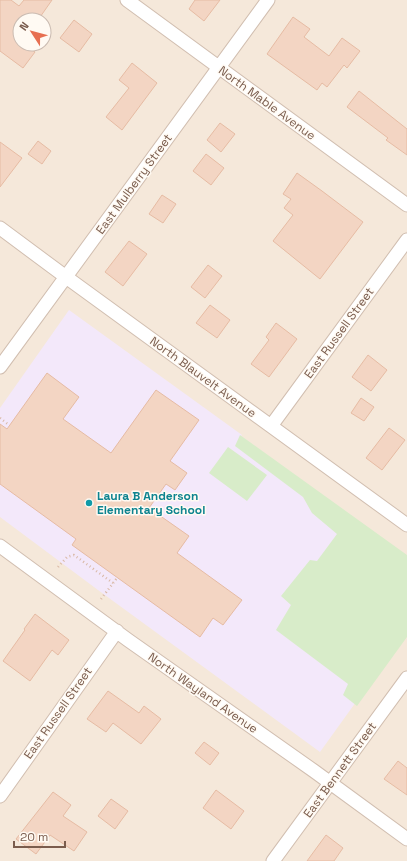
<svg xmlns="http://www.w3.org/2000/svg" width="407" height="861" font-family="'Space Grotesk',sans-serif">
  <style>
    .residential { fill: #f5e8da; fill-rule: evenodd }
    .education { fill: #f3e8fa }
    .green { fill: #d8ecc9 }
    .building { fill: #f3d5c3; stroke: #e6bba3 }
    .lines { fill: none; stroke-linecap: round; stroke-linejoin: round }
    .street-casing { stroke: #d1beb0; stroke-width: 15 }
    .path { stroke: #d9b8a5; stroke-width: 2.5; stroke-dasharray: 1 3; stroke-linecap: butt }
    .street { stroke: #fff; stroke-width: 13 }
    .culture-dot { fill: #0f9aa8; stroke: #fffaf3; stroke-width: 1.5 }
    .labels { text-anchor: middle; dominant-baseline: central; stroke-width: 3; stroke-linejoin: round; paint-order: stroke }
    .street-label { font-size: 12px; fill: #7a5c4d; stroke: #fffaf3 }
    .culture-label { font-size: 12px; font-weight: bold; fill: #0d838f; stroke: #fffaf3; text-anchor: start }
  </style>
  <rect width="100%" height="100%" fill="#fdf6ec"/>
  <!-- residential -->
  <path class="residential" d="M 0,0 L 407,0 L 407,861 L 0,861 ZM 20,20 L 44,20 L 44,44 L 20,44 Z"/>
  <!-- education -->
  <path class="education" d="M 69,310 L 242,435 L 241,436 L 344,513 L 407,631 L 320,752 L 98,590 L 0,517 L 0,408 Z"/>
  <!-- green -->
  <path class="green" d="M 240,435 L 407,555 L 407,637 L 357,706 L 343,695 L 348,684 L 276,630 L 291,605 L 281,596 L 310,560 L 317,561 L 337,534 L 312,513 L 303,497 L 235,446 Z
    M 228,447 L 267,475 L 247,501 L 209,473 Z"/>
  <!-- building -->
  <path class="building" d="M 0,0 L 11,0 L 19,6 L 24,0 L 52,0 L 38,20 L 20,20 L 20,44 L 24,44 L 35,52 L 23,68 L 0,51 Z
    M 195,0 L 220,0 L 204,21 L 189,9 Z
    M 293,17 L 310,29 L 304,37 L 329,56 L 342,38 L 360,51 L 347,68 L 344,65 L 327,87 L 322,83 L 317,90 L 267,54 Z
    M 74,20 L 92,34 L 79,52 L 60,38 Z
    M 132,63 L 157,83 L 122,130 L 106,117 L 129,88 L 119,80 Z
    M 359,91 L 407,129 L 407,155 L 386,140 L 388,138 L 347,107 Z
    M 220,123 L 235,134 L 221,152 L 207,140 Z
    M 38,141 L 51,151 L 42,164 L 28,154 Z
    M 0,142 L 22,158 L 0,187 Z
    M 206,154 L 224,168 L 211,185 L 193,171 Z
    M 297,173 L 322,191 L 363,222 L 320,279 L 273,241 L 293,215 L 284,208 L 291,199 L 283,194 Z
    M 162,195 L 176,204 L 163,223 L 149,214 Z
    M 129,241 L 147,254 L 123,286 L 105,272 Z
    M 208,265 L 222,276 L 205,298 L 191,287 Z
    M 210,305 L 230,320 L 217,338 L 196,323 Z
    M 276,323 L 297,339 L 269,377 L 251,364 L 269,340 L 266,337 Z
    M 368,355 L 387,370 L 371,391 L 352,377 Z
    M 47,373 L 79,397 L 63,419 L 111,453 L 156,390 L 199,420 L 170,461 L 187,473 L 175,490 L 166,484 L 149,508 L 189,536 L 177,553 L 242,600 L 223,625 L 213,618 L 200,637 L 72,545 L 76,539 L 0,484 L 0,424 L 7,429 Z
    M 361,398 L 374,407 L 364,421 L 351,413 Z
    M 389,428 L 405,440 L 382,470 L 366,458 Z
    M 35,614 L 69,640 L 58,655 L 52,650 L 30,681 L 3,661 L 25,630 L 24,629 Z
    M 108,691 L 139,713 L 144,706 L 161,719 L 141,744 L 113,723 L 106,732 L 87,719 Z
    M 204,742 L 219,753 L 210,765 L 195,753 Z
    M 398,761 L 407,768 L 407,795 L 384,779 Z
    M 216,790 L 244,811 L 231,829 L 203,808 Z
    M 53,792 L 71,805 L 63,816 L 87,832 L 74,851 L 50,835 L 36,854 L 16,839 Z
    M 111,799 L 128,811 L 115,829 L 98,816 Z
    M 326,835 L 343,848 L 334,861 L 307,861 Z"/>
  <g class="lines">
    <defs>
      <path id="street" d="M 127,0 L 407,205
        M 0,228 L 66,277 L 407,525
        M 0,367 L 268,0
        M 271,426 L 407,240
        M 0,546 L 128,640 L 314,771 L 407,839
        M 0,796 L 117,631
        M 273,861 L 407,678"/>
    </defs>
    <!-- street casing -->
    <use href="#street" class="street-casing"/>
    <!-- path -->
    <path class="path" d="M 0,418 L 9,425
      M 58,567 L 67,557 L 74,555 L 113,583
      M 101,599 L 117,578"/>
    <!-- street -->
    <use href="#street" class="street"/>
  </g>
  <!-- markers -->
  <circle class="culture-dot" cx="89" cy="503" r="4"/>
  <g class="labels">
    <!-- street labels -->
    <g class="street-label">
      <text transform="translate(267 103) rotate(36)">North Mable Avenue</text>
      <text transform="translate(134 184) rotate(-54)">East Mulberry Street</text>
      <text transform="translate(339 333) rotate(-54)">East Russell Street</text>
      <text transform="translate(203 377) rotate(36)">North Blauvelt Avenue</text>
      <text transform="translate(203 693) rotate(35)">North Wayland Avenue</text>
      <text transform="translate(58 713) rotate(-55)">East Russell Street</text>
      <text transform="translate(340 770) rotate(-54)">East Bennett Street</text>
    </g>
    <!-- culture labels -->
    <g class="culture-label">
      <text x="97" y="496">Laura B Anderson<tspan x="97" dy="14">Elementary School</tspan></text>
    </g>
  </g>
  <!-- north arrow -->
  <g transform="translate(32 32) rotate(306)"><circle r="19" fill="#fffaf3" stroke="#cabbb1"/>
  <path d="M0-3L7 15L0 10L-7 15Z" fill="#e76f51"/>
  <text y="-6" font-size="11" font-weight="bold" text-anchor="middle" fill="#7a5c4d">N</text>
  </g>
  <!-- scale -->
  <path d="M14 841v6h51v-6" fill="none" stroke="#7a5c4d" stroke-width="2"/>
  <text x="20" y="841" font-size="12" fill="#7a5c4d" stroke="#fffaf3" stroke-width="3" paint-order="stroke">20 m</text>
</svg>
